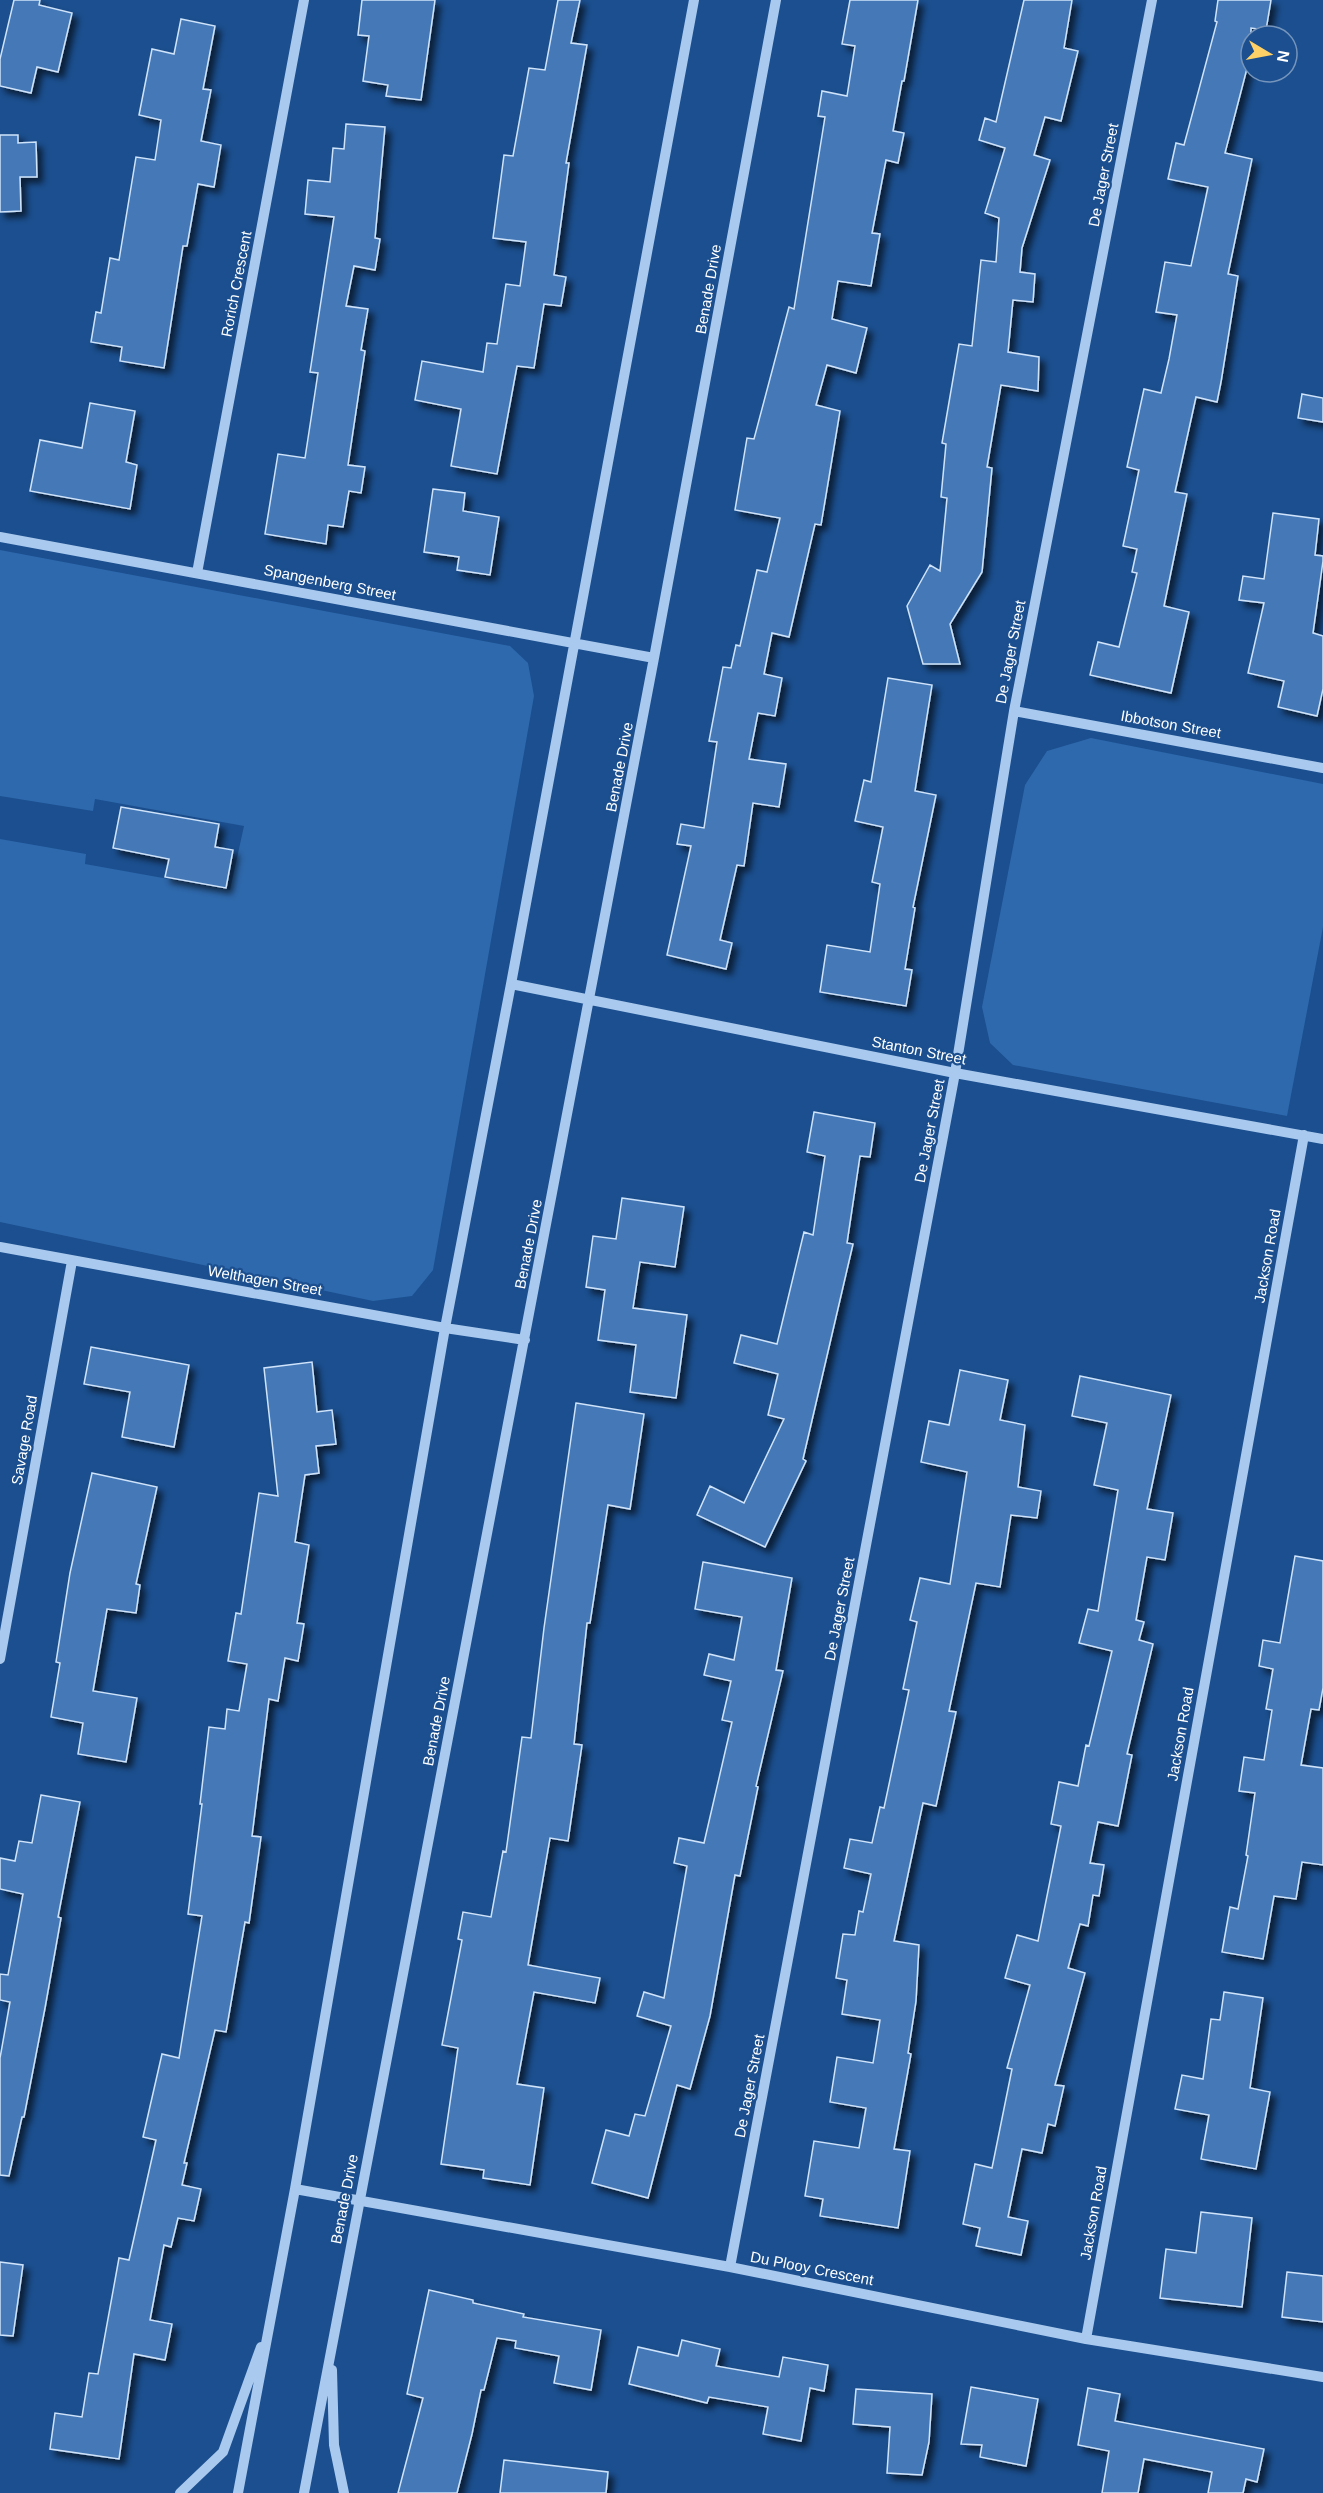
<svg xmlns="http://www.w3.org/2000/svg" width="1323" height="2493" font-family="Arial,sans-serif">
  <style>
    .green { fill: #2e69ad }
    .building { fill: #4478b7; stroke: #cfe3fa; stroke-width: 1.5; filter: url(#shadow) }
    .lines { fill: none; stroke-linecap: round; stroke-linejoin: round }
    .minor { stroke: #a9c9ee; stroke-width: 10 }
    .labels { text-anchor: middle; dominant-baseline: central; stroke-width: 4.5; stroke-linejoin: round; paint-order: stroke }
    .street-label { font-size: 15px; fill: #fff; stroke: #1b4f8f }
  </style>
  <defs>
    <filter id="shadow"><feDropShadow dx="5.5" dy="5.5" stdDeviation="3" flood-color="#0009"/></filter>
  </defs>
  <rect width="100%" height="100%" fill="#1b4f8f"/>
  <!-- green -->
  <path class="green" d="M 0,550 L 510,646 L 528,663 L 534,696 L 433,1270 L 412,1296 L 373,1301 L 0,1222 L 0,839 L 86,854 L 85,864 L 230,890 L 244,826 L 95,799 L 93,811 L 0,796 Z
    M 1091,738 L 1323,784 L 1323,927 L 1287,1116 L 1013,1065 L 990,1043 L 982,1007 L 1025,785 L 1047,751 Z"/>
  <!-- building -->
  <path class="building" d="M 14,0 L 40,0 L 39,5 L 72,13 L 58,72 L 37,67 L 31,93 L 0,86 L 0,59 Z
    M 362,0 L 435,0 L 421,100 L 386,96 L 388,85 L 363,81 L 369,36 L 358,35 Z
    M 558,0 L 580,0 L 571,43 L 587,45 L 566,163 L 569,163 L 554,275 L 566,277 L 561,306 L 544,304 L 534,368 L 517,366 L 497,474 L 451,466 L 461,409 L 415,400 L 422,361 L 483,372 L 487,343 L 497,344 L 506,284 L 520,286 L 526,242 L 493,238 L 504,155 L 513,156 L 529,68 L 545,70 Z
    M 850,0 L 918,0 L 904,81 L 902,81 L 893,131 L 904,133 L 898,163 L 886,160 L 872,233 L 880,234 L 871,286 L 838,281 L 832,319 L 867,328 L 856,373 L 827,365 L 816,405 L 840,411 L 821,525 L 815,524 L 789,637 L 772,633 L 764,674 L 782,678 L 775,716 L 758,713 L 749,759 L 786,764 L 779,807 L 753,803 L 744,866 L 737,865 L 720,940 L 732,943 L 726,969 L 667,955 L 691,846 L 677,844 L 681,824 L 704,828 L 717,742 L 709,741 L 723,667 L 731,668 L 736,645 L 740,646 L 757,570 L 767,572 L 780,518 L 735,510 L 747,438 L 754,439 L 789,307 L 794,309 L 825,117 L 818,116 L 822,91 L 847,96 L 855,46 L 842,44 Z
    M 1024,0 L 1072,0 L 1064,48 L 1078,51 L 1061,121 L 1045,117 L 1034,155 L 1050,160 L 1022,248 L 1020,272 L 1035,274 L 1033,302 L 1013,300 L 1008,352 L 1039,357 L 1038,391 L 1001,385 L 987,467 L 992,468 L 982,572 L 950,624 L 960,664 L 923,664 L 907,606 L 930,565 L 940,571 L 947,498 L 941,497 L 946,444 L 942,443 L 959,344 L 972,346 L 981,260 L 996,262 L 999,218 L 985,213 L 1005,148 L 979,140 L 985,118 L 996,122 Z
    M 1218,0 L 1271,0 L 1266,30 L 1251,28 L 1251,53 L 1225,153 L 1252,159 L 1228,274 L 1238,276 L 1221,382 L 1217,402 L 1196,397 L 1175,492 L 1187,494 L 1164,606 L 1189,612 L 1171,693 L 1090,675 L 1098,642 L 1119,647 L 1137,573 L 1132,572 L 1137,549 L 1123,546 L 1139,470 L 1127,467 L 1144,389 L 1161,393 L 1169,359 L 1177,315 L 1156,312 L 1165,262 L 1191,266 L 1208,187 L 1168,179 L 1176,143 L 1184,145 L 1217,22 L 1215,21 Z
    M 181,19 L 215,26 L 203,89 L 211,90 L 201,141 L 221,145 L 214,187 L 198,184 L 187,246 L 183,246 L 164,368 L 120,361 L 122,347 L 91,342 L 96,312 L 101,313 L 110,258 L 119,260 L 136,157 L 155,160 L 161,120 L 139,115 L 152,49 L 174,54 Z
    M 346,124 L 385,127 L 375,238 L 380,239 L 375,270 L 354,266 L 346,306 L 368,309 L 361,350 L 365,351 L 348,465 L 365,467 L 361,493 L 349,491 L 343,527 L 328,525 L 326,544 L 265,534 L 278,454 L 305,458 L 318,373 L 310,372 L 334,217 L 305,214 L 308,180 L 330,182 L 333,148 L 344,149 Z
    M 0,135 L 18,135 L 18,143 L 36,142 L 37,177 L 20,177 L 21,211 L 0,212 Z
    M 1302,394 L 1323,398 L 1323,422 L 1298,418 Z
    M 90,403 L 135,411 L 126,462 L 137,465 L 130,509 L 30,491 L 40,440 L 82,448 Z
    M 433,489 L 465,493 L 463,511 L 499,517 L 490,575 L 457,570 L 459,557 L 424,552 Z
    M 1273,513 L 1319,519 L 1315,555 L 1323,556 L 1323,561 L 1313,633 L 1323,636 L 1323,689 L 1317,716 L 1278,707 L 1284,681 L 1248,673 L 1264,603 L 1239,600 L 1243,576 L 1264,579 Z
    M 888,678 L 932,685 L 915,791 L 936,795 L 913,907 L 915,908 L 905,969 L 912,970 L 906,1006 L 820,992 L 827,945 L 870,952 L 880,884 L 872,882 L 883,827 L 855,821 L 864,780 L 871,782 Z
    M 121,807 L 219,824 L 215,847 L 233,850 L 226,888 L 165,877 L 169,859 L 113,848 Z
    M 814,1112 L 875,1123 L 870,1157 L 860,1156 L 847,1243 L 853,1244 L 803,1459 L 806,1461 L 765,1547 L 697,1515 L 710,1486 L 744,1503 L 784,1419 L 768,1415 L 778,1374 L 734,1363 L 741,1335 L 777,1344 L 804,1232 L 813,1235 L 825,1156 L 807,1152 Z
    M 622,1198 L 684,1207 L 675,1267 L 640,1262 L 633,1308 L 687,1315 L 676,1398 L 630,1392 L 636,1345 L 598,1340 L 605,1290 L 586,1287 L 593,1236 L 616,1239 Z
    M 91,1347 L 189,1365 L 174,1447 L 122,1437 L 130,1392 L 84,1384 Z
    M 312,1362 L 317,1412 L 332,1410 L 336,1444 L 316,1446 L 319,1473 L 305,1475 L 295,1542 L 309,1545 L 297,1623 L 304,1624 L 298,1661 L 285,1658 L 278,1701 L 269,1699 L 252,1836 L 261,1837 L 249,1923 L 245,1922 L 226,2032 L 215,2030 L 184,2163 L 187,2163 L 182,2185 L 201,2189 L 194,2221 L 178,2218 L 171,2247 L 164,2245 L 150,2320 L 172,2324 L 165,2360 L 134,2354 L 119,2459 L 50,2449 L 55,2413 L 82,2417 L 89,2373 L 98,2374 L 119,2258 L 129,2260 L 156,2140 L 143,2137 L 162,2054 L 179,2058 L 202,1916 L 188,1914 L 202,1804 L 200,1804 L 209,1727 L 225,1729 L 227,1709 L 239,1711 L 247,1664 L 228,1661 L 236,1613 L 241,1614 L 259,1493 L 278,1496 L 264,1368 Z
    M 960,1370 L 1008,1380 L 1000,1420 L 1025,1425 L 1018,1487 L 1041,1491 L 1037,1518 L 1011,1515 L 1000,1587 L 976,1583 L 949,1711 L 956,1712 L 936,1806 L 923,1803 L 894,1941 L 919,1945 L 916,2001 L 908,2053 L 911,2054 L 894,2149 L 910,2151 L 898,2228 L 820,2216 L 823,2199 L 805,2196 L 814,2141 L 859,2148 L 866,2108 L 830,2102 L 837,2057 L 873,2063 L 880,2020 L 842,2014 L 847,1980 L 836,1978 L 843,1934 L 855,1935 L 859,1911 L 863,1912 L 871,1874 L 844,1868 L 850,1839 L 872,1843 L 880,1807 L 884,1808 L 909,1690 L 903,1689 L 917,1622 L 910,1620 L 920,1578 L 950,1584 L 967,1472 L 921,1462 L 929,1421 L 949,1425 Z
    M 1080,1376 L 1171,1395 L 1147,1509 L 1173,1513 L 1165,1560 L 1147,1557 L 1136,1620 L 1144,1622 L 1139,1640 L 1153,1644 L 1127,1754 L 1132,1755 L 1118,1826 L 1098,1822 L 1090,1863 L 1104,1865 L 1099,1896 L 1093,1895 L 1088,1926 L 1080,1924 L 1068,1968 L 1085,1973 L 1055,2085 L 1064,2086 L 1055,2126 L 1048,2124 L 1042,2153 L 1022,2149 L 1008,2217 L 1028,2221 L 1021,2255 L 976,2246 L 980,2228 L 963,2224 L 975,2164 L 992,2168 L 1012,2069 L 1007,2068 L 1030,1985 L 1005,1978 L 1017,1935 L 1038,1941 L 1061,1826 L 1051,1824 L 1059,1782 L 1078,1786 L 1086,1745 L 1089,1746 L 1112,1651 L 1079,1643 L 1088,1609 L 1098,1611 L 1118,1490 L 1094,1485 L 1107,1423 L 1072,1416 Z
    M 576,1403 L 644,1414 L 630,1509 L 608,1505 L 590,1623 L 587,1623 L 574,1744 L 582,1745 L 568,1841 L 550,1838 L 528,1965 L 600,1978 L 595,2003 L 534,1992 L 517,2084 L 544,2088 L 530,2185 L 483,2178 L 484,2170 L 441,2164 L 458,2048 L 442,2045 L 462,1940 L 458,1939 L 463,1912 L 491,1917 L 503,1851 L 506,1852 L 522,1737 L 531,1738 L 544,1628 Z
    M 92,1473 L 157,1487 L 136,1584 L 140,1585 L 136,1613 L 107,1609 L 93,1691 L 137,1698 L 126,1762 L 78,1754 L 83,1723 L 51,1717 L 60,1663 L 56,1662 L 70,1573 Z
    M 1295,1556 L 1323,1561 L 1323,1688 L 1319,1710 L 1311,1709 L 1301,1765 L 1323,1768 L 1323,1865 L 1302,1862 L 1296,1899 L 1274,1896 L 1263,1959 L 1222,1952 L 1230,1907 L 1238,1909 L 1248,1856 L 1246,1855 L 1255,1793 L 1239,1791 L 1244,1757 L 1264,1760 L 1272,1710 L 1266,1709 L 1273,1669 L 1259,1666 L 1263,1640 L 1280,1643 Z
    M 703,1562 L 792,1578 L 776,1670 L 783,1671 L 756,1786 L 758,1787 L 740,1876 L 735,1875 L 710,2016 L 690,2089 L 677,2085 L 648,2198 L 592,2183 L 606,2130 L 629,2136 L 635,2114 L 645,2116 L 671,2026 L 637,2016 L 644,1992 L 664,1998 L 687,1866 L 674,1863 L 679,1838 L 704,1843 L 732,1722 L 722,1720 L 731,1681 L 704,1675 L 709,1654 L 734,1660 L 742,1617 L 695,1609 Z
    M 41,1795 L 80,1802 L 58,1917 L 61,1918 L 45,2008 L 24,2117 L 22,2117 L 9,2176 L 0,2175 L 0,2058 L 10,2002 L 0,2000 L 0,1974 L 8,1975 L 23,1894 L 0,1889 L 0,1858 L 15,1861 L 19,1841 L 32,1843 Z
    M 1224,1992 L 1263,1998 L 1250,2088 L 1270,2092 L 1256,2169 L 1201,2159 L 1209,2115 L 1175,2109 L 1182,2075 L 1203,2079 L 1211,2019 L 1220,2020 Z
    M 1201,2212 L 1252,2218 L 1242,2307 L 1160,2298 L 1166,2249 L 1196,2253 Z
    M 0,2262 L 23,2265 L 13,2336 L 0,2335 Z
    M 1287,2272 L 1323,2276 L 1323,2322 L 1282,2317 Z
    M 429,2290 L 473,2300 L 473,2303 L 524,2314 L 523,2317 L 601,2330 L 591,2390 L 554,2383 L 559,2356 L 515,2348 L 516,2341 L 497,2338 L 484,2390 L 481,2390 L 472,2434 L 457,2493 L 398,2493 L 423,2398 L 407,2394 Z
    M 682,2340 L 720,2349 L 716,2366 L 779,2377 L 783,2357 L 828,2365 L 824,2391 L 810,2388 L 801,2441 L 763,2434 L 768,2407 L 709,2397 L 707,2403 L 629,2384 L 638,2347 L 678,2356 Z
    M 971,2387 L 1038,2399 L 1026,2466 L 980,2457 L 982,2445 L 961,2444 Z
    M 1088,2388 L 1120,2394 L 1115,2421 L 1264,2449 L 1257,2482 L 1246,2479 L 1243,2493 L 1208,2493 L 1212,2472 L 1144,2459 L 1138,2493 L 1102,2493 L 1109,2451 L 1078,2445 Z
    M 856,2389 L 932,2394 L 929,2442 L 922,2475 L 887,2473 L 890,2427 L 853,2424 Z
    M 504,2460 L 608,2472 L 606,2493 L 500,2493 Z"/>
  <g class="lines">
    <!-- minor -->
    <path class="minor" d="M 0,537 L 654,658
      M 197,573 L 304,0
      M 1014,711 L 1323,768
      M 511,984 L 955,1073 L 1323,1139
      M 0,1247 L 445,1328 L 525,1340
      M 0,1659 L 72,1261
      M 295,2189 L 730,2267 L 1086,2339 L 1323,2377
      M 730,2267 L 955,1073 L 1014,711 L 1152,0
      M 1086,2339 L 1304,1135
      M 332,2370 L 334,2445 L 344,2493
      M 180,2493 L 223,2452 L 261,2347
      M 238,2493 L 295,2189 L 445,1328 L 511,984 L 694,0
      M 304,2493 L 654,658 L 776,0"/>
  </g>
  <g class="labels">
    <!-- street labels -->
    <g class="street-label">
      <text transform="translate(1103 175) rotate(-79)">De Jager Street</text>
      <text transform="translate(236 284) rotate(-79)">Rorich Crescent</text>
      <text transform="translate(708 289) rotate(-80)">Benade Drive</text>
      <text transform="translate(330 582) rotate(11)">Spangenberg Street</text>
      <text transform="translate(1010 652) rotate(-79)">De Jager Street</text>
      <text transform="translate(1171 724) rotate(10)">Ibbotson Street</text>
      <text transform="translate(619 767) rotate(-79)">Benade Drive</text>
      <text transform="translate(919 1050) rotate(11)">Stanton Street</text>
      <text transform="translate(929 1131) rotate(-79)">De Jager Street</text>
      <text transform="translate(528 1244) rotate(-79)">Benade Drive</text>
      <text transform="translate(1267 1256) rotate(-80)">Jackson Road</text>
      <text transform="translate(265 1280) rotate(10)">Welthagen Street</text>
      <text transform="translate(24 1440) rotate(-80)">Savage Road</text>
      <text transform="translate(839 1609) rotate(-79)">De Jager Street</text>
      <text transform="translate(436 1721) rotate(-79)">Benade Drive</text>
      <text transform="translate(1180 1734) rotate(-80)">Jackson Road</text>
      <text transform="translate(749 2086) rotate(-79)">De Jager Street</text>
      <text transform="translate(344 2199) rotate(-79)">Benade Drive</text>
      <text transform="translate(1093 2213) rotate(-80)">Jackson Road</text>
      <text transform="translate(812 2268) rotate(11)">Du Plooy Crescent</text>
    </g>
  </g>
  <!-- north arrow -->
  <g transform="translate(1269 54) rotate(100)"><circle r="28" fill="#1b4f8f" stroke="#7695bc" stroke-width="1.5"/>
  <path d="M0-4.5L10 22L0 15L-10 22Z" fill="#ffd166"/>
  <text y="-9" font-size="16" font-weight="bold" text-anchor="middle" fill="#ffffff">N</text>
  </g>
</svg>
